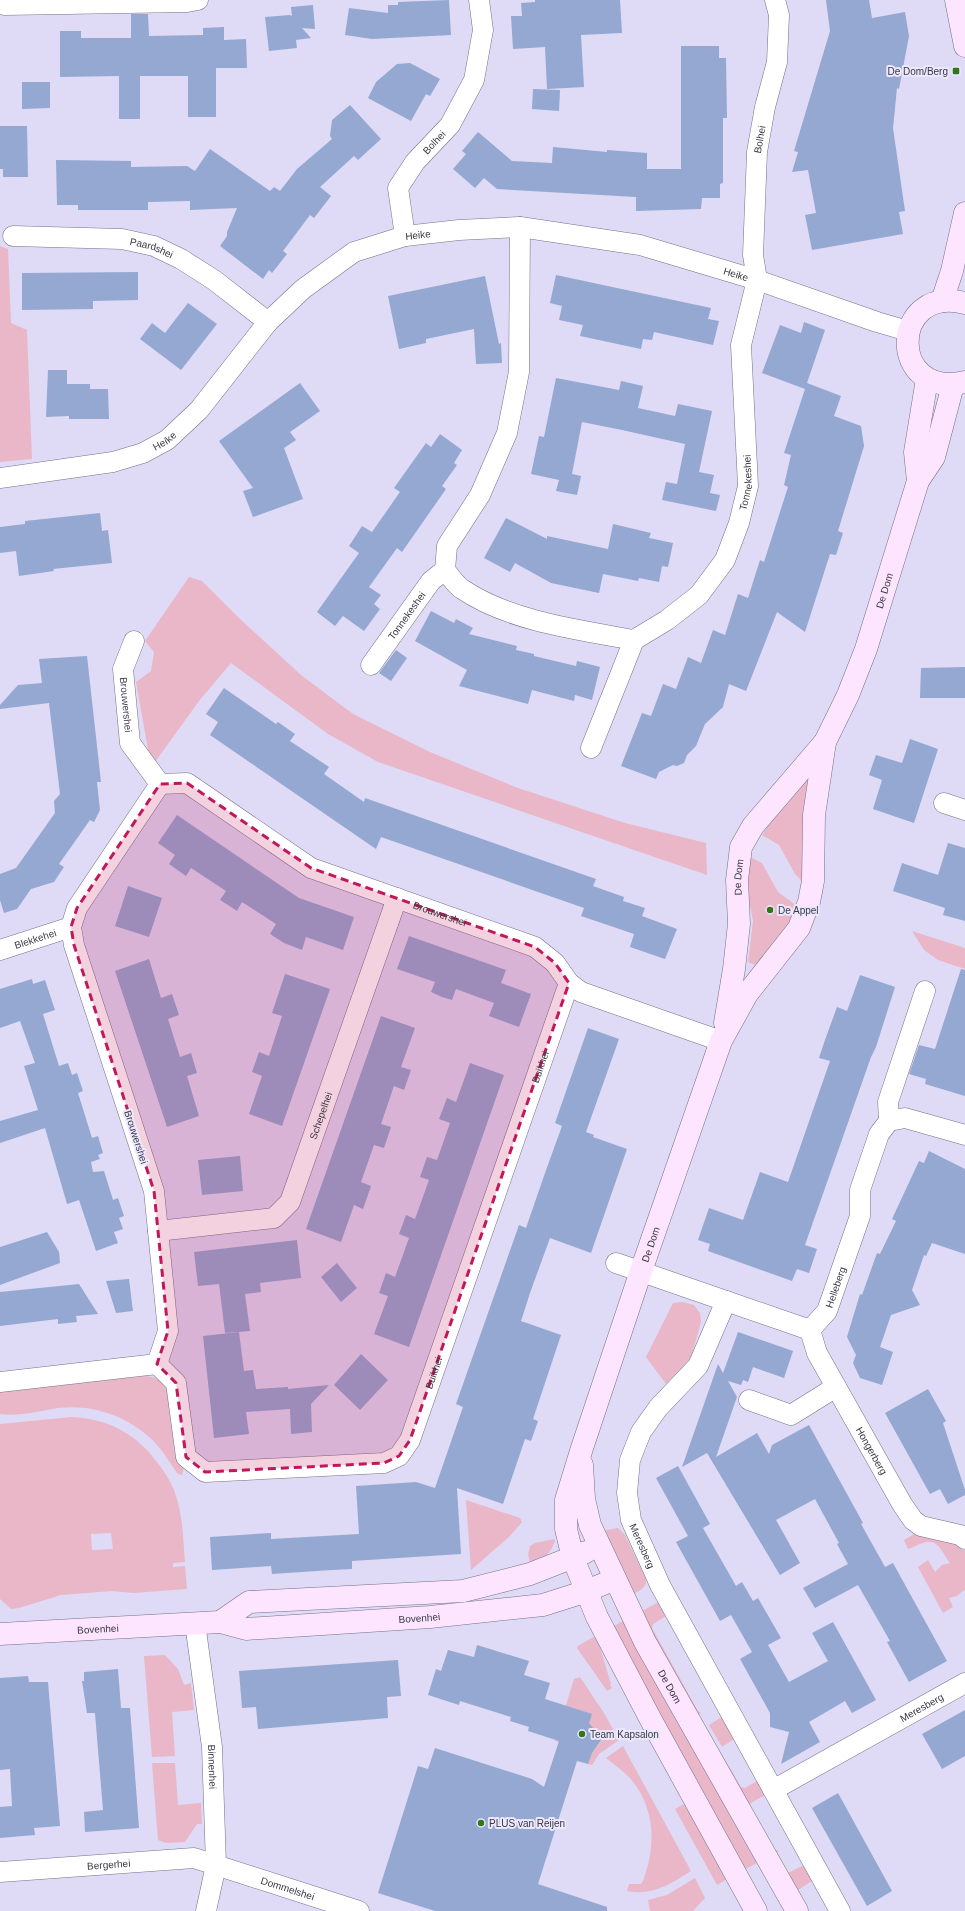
<svg xmlns="http://www.w3.org/2000/svg" width="965" height="1911" font-family="Arial,sans-serif">
  <style>
    .green { fill: #e9b7c8; fill-rule: evenodd }
    .building { fill: #94a8d1 }
    .lines { fill: none; stroke-linecap: round; stroke-linejoin: round }
    .street-casing { stroke: #757089; stroke-width: 21 }
    .secondary-casing { stroke: #757089; stroke-width: 23 }
    .street { stroke: #fff; stroke-width: 20 }
    .secondary { stroke: #fee5ff; stroke-width: 22 }
    .marked { fill: #c2185b; fill-opacity: 0.2; stroke: #c2185b; stroke-width: 3; stroke-dasharray: 8 5; stroke-linejoin: round }
    .poi-dot { fill: #327617; stroke: #ece8fe; stroke-width: 1.5 }
    .labels { text-anchor: middle; dominant-baseline: central; stroke-width: 4; stroke-linejoin: round; paint-order: stroke }
    .poi-label { font-size: 10px; fill: #3a3843; stroke: #ece8fe; text-anchor: start }
    .street-label { font-size: 10px; fill: #3a3843; stroke: #ece8fe }
  </style>
  <rect width="100%" height="100%" fill="#dfdaf6"/>
  <!-- green -->
  <path class="green" d="M 0,246 L 8,249 L 11,323 L 27,330 L 32,459 L 0,462 Z
    M 189,577 L 202,581 L 240,619 L 301,675 L 353,714 L 430,752 L 518,788 L 625,823 L 706,843 L 707,875 L 378,762 L 328,734 L 231,663 L 199,701 L 155,762 L 149,755 L 136,682 L 151,671 L 154,652 L 145,641 Z
    M 806,776 L 812,783 L 804,883 L 795,874 L 779,845 L 762,835 L 778,811 Z
    M 750,857 L 762,863 L 778,892 L 797,906 L 790,924 L 769,950 L 755,965 L 748,962 L 753,921 L 746,885 Z
    M 912,931 L 965,948 L 965,969 L 938,960 L 924,950 Z
    M 682,1302 L 694,1305 L 700,1313 L 701,1322 L 691,1358 L 666,1384 L 646,1357 L 673,1303 Z
    M 145,1376 C 157,1377 162,1381 167,1391 L 174,1448 L 176,1457 L 184,1468 L 182,1475 L 178,1474 C 169,1462 161,1447 149,1437 C 125,1415 91,1404 58,1408 C 40,1411 18,1417 0,1414 L 0,1391 Z
    M 72,1417 C 108,1419 135,1433 157,1462 C 164,1471 170,1480 174,1490 C 183,1513 183,1539 185,1562 L 173,1563 L 173,1567 L 185,1566 L 187,1589 L 133,1593 L 112,1591 L 61,1595 L 19,1608 L 11,1609 L 0,1599 L 0,1424 ZM 111,1533 L 113,1549 L 92,1550 L 91,1534 Z
    M 466,1500 L 520,1518 L 522,1522 L 510,1536 L 471,1570 Z
    M 618,1528 L 625,1535 L 646,1579 C 647,1590 636,1592 628,1597 L 601,1531 Z
    M 916,1533 L 949,1540 L 965,1551 L 965,1591 L 964,1590 L 957,1596 L 949,1598 L 953,1607 L 943,1613 L 918,1567 L 928,1560 L 935,1572 L 942,1565 L 950,1563 C 943,1554 938,1537 923,1543 C 918,1544 913,1548 908,1549 L 904,1540 Z
    M 554,1539 L 555,1541 C 550,1554 544,1559 531,1565 L 528,1555 L 530,1546 L 535,1543 Z
    M 659,1602 L 666,1616 L 653,1624 L 652,1628 L 698,1711 L 701,1713 L 696,1716 L 638,1613 Z
    M 623,1621 L 757,1863 L 744,1870 L 610,1628 Z
    M 595,1636 L 599,1644 L 611,1684 L 610,1685 L 612,1688 L 607,1691 L 577,1648 L 578,1646 Z
    M 165,1655 L 178,1669 L 184,1685 L 191,1683 L 194,1710 L 172,1712 L 175,1756 L 152,1757 L 144,1656 Z
    M 580,1677 L 604,1713 L 619,1740 L 599,1754 L 592,1765 L 587,1764 L 592,1753 L 602,1740 L 570,1707 L 559,1742 L 555,1741 L 574,1679 Z
    M 720,1718 L 723,1718 L 734,1739 L 722,1747 L 709,1725 Z
    M 623,1746 L 691,1871 C 671,1884 652,1896 627,1891 L 629,1884 L 641,1884 L 643,1881 C 656,1846 656,1808 630,1778 C 623,1771 614,1764 606,1758 Z
    M 721,1753 L 741,1787 L 745,1788 L 757,1781 L 765,1795 L 751,1803 L 750,1806 L 775,1850 L 779,1851 L 772,1855 L 718,1755 Z
    M 152,1763 L 175,1763 L 178,1805 L 201,1803 L 202,1824 L 197,1824 L 185,1842 L 166,1843 L 158,1840 Z
    M 688,1802 L 729,1878 L 717,1885 L 675,1809 Z
    M 802,1866 L 805,1867 L 812,1881 L 798,1890 L 809,1911 L 802,1911 L 784,1875 Z
    M 695,1878 L 705,1898 L 693,1911 L 650,1911 L 648,1900 L 667,1895 Z"/>
  <!-- building -->
  <path class="building" d="M 449,0 L 451,35 L 372,39 L 345,35 L 349,8 L 388,13 L 388,5 L 398,5 L 398,2 Z
    M 535,0 L 620,0 L 622,33 L 581,35 L 584,87 L 547,89 L 545,47 L 513,49 L 511,16 L 522,16 L 521,3 L 535,2 Z
    M 826,0 L 869,0 L 872,18 L 905,12 L 909,36 L 899,89 L 897,88 L 893,128 L 905,211 L 899,212 L 903,234 L 812,250 L 805,215 L 816,213 L 808,170 L 792,172 L 798,152 L 794,151 L 830,31 Z
    M 313,5 L 315,29 L 302,28 L 311,38 L 296,40 L 297,48 L 269,51 L 265,17 L 290,15 L 292,16 L 291,7 Z
    M 131,14 L 148,14 L 149,36 L 203,35 L 203,28 L 224,27 L 224,40 L 246,39 L 247,68 L 216,68 L 216,117 L 188,117 L 188,76 L 140,76 L 140,119 L 119,119 L 119,76 L 60,77 L 60,31 L 81,31 L 81,38 L 131,38 Z
    M 681,46 L 719,46 L 719,58 L 726,58 L 727,118 L 723,118 L 723,183 L 720,184 L 720,198 L 702,198 L 701,209 L 636,211 L 636,197 L 497,189 L 484,178 L 475,188 L 453,169 L 466,154 L 462,151 L 478,132 L 512,161 L 552,163 L 553,147 L 607,152 L 607,150 L 647,153 L 647,169 L 681,169 Z
    M 410,63 L 440,79 L 430,96 L 426,94 L 411,121 L 368,98 L 376,82 L 397,64 Z
    M 22,82 L 50,82 L 50,108 L 22,109 Z
    M 533,89 L 560,90 L 559,111 L 532,109 Z
    M 350,105 L 381,139 L 358,160 L 354,156 L 320,187 L 331,196 L 314,218 L 310,215 L 283,251 L 287,254 L 272,273 L 269,270 L 263,279 L 220,246 L 227,236 L 227,232 L 237,208 L 190,210 L 190,201 L 148,202 L 148,210 L 78,210 L 78,205 L 57,205 L 56,160 L 131,161 L 131,167 L 187,166 L 195,171 L 210,149 L 270,191 L 274,187 L 280,191 L 297,169 L 332,139 L 330,136 L 332,120 Z
    M 0,126 L 27,126 L 28,177 L 3,177 L 3,169 L 0,169 Z
    M 138,272 L 138,300 L 93,301 L 93,309 L 22,310 L 22,273 Z
    M 556,275 L 711,308 L 708,319 L 719,321 L 713,345 L 654,332 L 652,340 L 643,339 L 641,349 L 580,336 L 583,325 L 559,320 L 562,306 L 550,303 Z
    M 485,276 L 499,344 L 501,343 L 502,363 L 476,364 L 474,329 L 426,339 L 426,343 L 399,349 L 388,296 Z
    M 188,303 L 217,324 L 181,370 L 140,339 L 152,323 L 165,333 Z
    M 804,322 L 825,330 L 807,383 L 841,396 L 834,416 L 861,426 L 864,446 L 838,531 L 843,533 L 836,555 L 830,554 L 805,632 L 777,612 L 746,691 L 729,684 L 723,707 L 705,724 L 696,746 L 687,755 L 684,763 L 677,766 L 673,765 L 659,772 L 656,779 L 621,766 L 642,713 L 651,716 L 663,684 L 676,689 L 688,657 L 701,663 L 713,630 L 725,635 L 738,594 L 748,598 L 760,560 L 764,562 L 788,487 L 784,485 L 791,455 L 784,453 L 805,389 L 762,373 L 780,325 L 801,333 Z
    M 48,370 L 67,370 L 67,384 L 90,384 L 90,389 L 108,389 L 109,419 L 69,419 L 69,416 L 46,417 Z
    M 556,378 L 619,390 L 621,381 L 643,386 L 638,408 L 675,416 L 678,404 L 712,411 L 699,472 L 714,475 L 710,493 L 720,495 L 716,511 L 662,500 L 666,482 L 677,484 L 685,444 L 622,430 L 582,422 L 572,474 L 581,476 L 577,495 L 556,491 L 559,480 L 531,474 L 539,436 L 544,437 Z
    M 300,383 L 320,411 L 290,432 L 296,440 L 284,448 L 303,499 L 253,517 L 243,491 L 253,488 L 219,441 Z
    M 440,434 L 462,450 L 454,463 L 457,465 L 442,486 L 446,489 L 402,552 L 397,548 L 369,587 L 381,595 L 374,604 L 380,609 L 364,631 L 343,616 L 335,626 L 317,612 L 359,553 L 349,546 L 362,526 L 372,532 L 400,492 L 394,488 L 426,443 L 431,447 Z
    M 100,513 L 102,531 L 108,530 L 112,563 L 53,569 L 54,571 L 19,576 L 16,551 L 0,553 L 0,527 L 25,524 L 25,521 Z
    M 506,518 L 547,539 L 547,536 L 608,549 L 613,524 L 651,533 L 649,538 L 673,543 L 668,567 L 662,566 L 659,582 L 639,578 L 638,581 L 603,574 L 599,593 L 551,583 L 515,563 L 510,572 L 484,558 Z
    M 431,611 L 454,623 L 456,619 L 473,628 L 469,634 L 517,646 L 516,650 L 534,654 L 534,656 L 576,666 L 577,661 L 600,667 L 592,700 L 575,695 L 574,701 L 532,690 L 528,704 L 459,686 L 467,670 L 415,641 Z
    M 396,650 L 407,658 L 391,681 L 379,673 Z
    M 87,656 L 101,782 L 97,782 L 100,810 L 94,822 L 90,820 L 59,864 L 64,867 L 54,882 L 31,889 L 17,909 L 4,913 L 0,900 L 0,874 L 16,868 L 55,813 L 54,801 L 60,794 L 49,703 L 0,709 L 0,705 L 18,685 L 42,683 L 39,659 Z
    M 965,667 L 965,698 L 920,698 L 921,668 Z
    M 224,688 L 276,724 L 278,722 L 295,734 L 290,741 L 329,767 L 324,774 L 364,802 L 365,798 L 596,879 L 593,886 L 624,897 L 623,901 L 645,908 L 642,916 L 677,929 L 665,959 L 630,947 L 634,934 L 581,916 L 584,908 L 381,837 L 376,849 L 210,735 L 218,722 L 206,714 Z
    M 910,739 L 938,749 L 914,823 L 873,809 L 882,780 L 869,775 L 876,755 L 902,763 Z
    M 177,815 L 299,898 L 354,917 L 343,950 L 306,937 L 302,950 L 284,943 L 270,934 L 276,924 L 242,902 L 237,911 L 228,905 L 220,900 L 226,891 L 191,868 L 186,876 L 169,864 L 175,855 L 158,843 Z
    M 948,843 L 965,848 L 965,921 L 943,915 L 945,908 L 893,891 L 902,863 L 938,875 Z
    M 128,886 L 162,898 L 149,937 L 115,926 Z
    M 409,936 L 506,970 L 501,983 L 531,994 L 519,1027 L 489,1016 L 494,1003 L 456,989 L 452,1000 L 442,997 L 431,992 L 435,982 L 397,969 Z
    M 149,959 L 161,998 L 172,994 L 179,1015 L 168,1019 L 180,1057 L 191,1053 L 197,1073 L 187,1076 L 199,1116 L 167,1127 L 115,971 Z
    M 961,969 L 965,970 L 965,1096 L 925,1084 L 926,1079 L 909,1074 L 919,1045 L 935,1049 Z
    M 285,974 L 330,989 L 282,1126 L 249,1114 L 262,1076 L 252,1072 L 259,1052 L 269,1056 L 282,1016 L 272,1013 Z
    M 860,975 L 895,987 L 876,1047 L 871,1057 L 805,1245 L 817,1249 L 809,1273 L 797,1269 L 792,1281 L 708,1251 L 710,1244 L 698,1240 L 709,1208 L 743,1220 L 760,1172 L 788,1182 L 830,1061 L 819,1058 L 825,1040 L 837,1007 L 847,1011 Z
    M 32,979 L 33,984 L 45,980 L 55,1010 L 43,1014 L 59,1066 L 68,1063 L 72,1075 L 77,1073 L 83,1091 L 78,1093 L 92,1138 L 98,1136 L 103,1153 L 98,1155 L 100,1159 L 91,1162 L 93,1172 L 104,1171 L 113,1200 L 118,1198 L 124,1216 L 119,1218 L 123,1229 L 114,1232 L 118,1243 L 96,1251 L 79,1200 L 67,1204 L 45,1128 L 0,1143 L 0,1121 L 38,1110 L 24,1066 L 35,1063 L 20,1021 L 0,1028 L 0,989 Z
    M 381,1016 L 415,1028 L 401,1067 L 411,1070 L 404,1090 L 394,1086 L 381,1124 L 391,1127 L 384,1148 L 374,1145 L 361,1182 L 371,1186 L 363,1209 L 354,1205 L 341,1242 L 306,1229 Z
    M 588,1028 L 619,1039 L 586,1132 L 594,1135 L 593,1137 L 627,1149 L 591,1253 L 550,1238 L 530,1293 L 521,1321 L 561,1335 L 533,1419 L 538,1421 L 531,1441 L 525,1439 L 503,1504 L 457,1488 L 461,1554 L 352,1561 L 352,1569 L 332,1570 L 272,1574 L 271,1566 L 212,1570 L 210,1537 L 271,1533 L 271,1539 L 359,1534 L 356,1486 L 416,1482 L 435,1488 L 463,1407 L 456,1404 L 519,1225 L 526,1228 L 545,1173 L 562,1126 L 555,1123 Z
    M 470,1063 L 504,1075 L 409,1347 L 374,1334 L 388,1296 L 379,1293 L 386,1273 L 395,1277 L 409,1238 L 399,1234 L 406,1215 L 415,1219 L 429,1180 L 420,1177 L 427,1157 L 437,1160 L 450,1123 L 439,1119 L 447,1098 L 456,1102 Z
    M 929,1151 L 965,1169 L 965,1254 L 932,1243 L 926,1256 L 924,1255 L 912,1290 L 920,1305 L 891,1315 L 880,1347 L 893,1352 L 882,1385 L 860,1378 L 853,1363 L 856,1355 L 847,1337 L 860,1294 L 862,1295 L 877,1253 L 880,1254 L 896,1221 L 892,1219 L 919,1161 L 924,1163 Z
    M 240,1156 L 243,1191 L 202,1195 L 198,1160 Z
    M 47,1232 L 59,1252 L 60,1263 L 0,1285 L 0,1247 Z
    M 297,1240 L 301,1278 L 260,1283 L 261,1292 L 245,1294 L 250,1331 L 225,1333 L 219,1284 L 198,1286 L 194,1252 Z
    M 337,1263 L 357,1288 L 341,1302 L 321,1277 Z
    M 129,1279 L 133,1311 L 116,1313 L 106,1281 Z
    M 79,1284 L 98,1314 L 76,1316 L 77,1322 L 58,1324 L 58,1319 L 0,1326 L 0,1292 Z
    M 239,1332 L 244,1371 L 253,1370 L 256,1389 L 288,1387 L 288,1389 L 329,1385 L 311,1404 L 312,1432 L 291,1434 L 290,1409 L 246,1412 L 249,1434 L 214,1438 L 203,1336 Z
    M 738,1332 L 793,1351 L 784,1378 L 753,1367 L 748,1382 L 743,1380 L 741,1385 L 728,1381 L 737,1397 L 716,1457 L 757,1433 L 769,1454 L 772,1445 L 809,1425 L 863,1523 L 861,1524 L 885,1567 L 893,1563 L 947,1661 L 909,1682 L 887,1642 L 890,1641 L 858,1585 L 815,1608 L 803,1588 L 848,1564 L 837,1544 L 839,1543 L 815,1499 L 776,1520 L 800,1563 L 780,1575 L 707,1453 L 682,1467 L 718,1364 L 723,1373 Z
    M 361,1354 L 388,1380 L 360,1410 L 334,1385 Z
    M 928,1389 L 946,1421 L 943,1423 L 965,1490 L 965,1495 L 948,1504 L 940,1489 L 930,1494 L 885,1413 Z
    M 678,1466 L 710,1524 L 703,1528 L 736,1586 L 742,1582 L 753,1601 L 758,1598 L 781,1638 L 768,1645 L 789,1682 L 828,1661 L 812,1633 L 833,1622 L 876,1700 L 852,1713 L 845,1701 L 809,1722 L 820,1742 L 781,1764 L 789,1732 L 770,1727 L 770,1713 L 740,1659 L 752,1652 L 731,1615 L 720,1621 L 676,1542 L 688,1536 L 656,1478 Z
    M 477,1645 L 529,1661 L 524,1675 L 550,1683 L 545,1699 L 592,1714 L 589,1723 L 602,1739 L 592,1753 L 588,1764 L 577,1761 L 538,1884 L 607,1907 L 607,1911 L 435,1911 L 378,1893 L 418,1766 L 428,1769 L 435,1748 L 532,1779 L 544,1787 L 559,1741 L 528,1731 L 529,1727 L 510,1721 L 511,1717 L 460,1701 L 459,1705 L 428,1695 L 436,1669 L 441,1671 L 448,1650 L 474,1657 Z
    M 398,1660 L 401,1696 L 387,1697 L 388,1718 L 258,1729 L 256,1707 L 242,1708 L 239,1671 Z
    M 118,1669 L 121,1708 L 130,1708 L 139,1828 L 85,1832 L 84,1812 L 103,1810 L 95,1713 L 87,1713 L 82,1681 L 84,1681 L 84,1672 Z
    M 28,1676 L 29,1682 L 48,1682 L 60,1826 L 34,1828 L 35,1835 L 0,1838 L 0,1807 L 12,1806 L 10,1769 L 0,1770 L 0,1678 Z
    M 965,1710 L 965,1756 L 942,1769 L 922,1734 Z
    M 838,1793 L 892,1891 L 867,1906 L 812,1808 Z"/>
  <g class="lines">
    <defs>
      <g id="street">
        <path d="M 5,5 L 187,2 L 198,0"/>
        <path d="M 520,227 L 519,372 L 507,433 L 480,495 L 447,546 L 445,570 C 450,576 455,584 462,589 C 509,621 578,630 634,640"/>
        <path id="s1" d="M 13,236 L 122,239 L 154,246 L 181,259 L 214,280 L 268,322"/>
        <path id="s2" d="M 405,236 L 398,188 L 415,162 L 450,125 L 474,80 L 483,30 L 479,0"/>
        <path id="s3" d="M 0,478 L 113,462 L 143,453 L 167,440 L 199,410 L 268,322 L 303,289 L 354,252 L 405,236 L 459,230 L 520,227 L 640,245 L 757,280 L 877,322 L 908,331"/>
        <path id="s4" d="M 134,641 L 123,669 L 130,743 L 160,784"/>
        <path id="s5" d="M 371,665 L 431,581 L 445,570"/>
        <path id="s6" d="M 591,748 L 634,640 L 667,620 L 699,595 L 725,560 L 739,523 L 748,486 L 741,345 L 757,280 L 753,255 L 757,152 L 765,107 L 777,62 L 779,15 L 775,0"/>
        <path id="s7" d="M 160,784 L 187,783 L 311,868 L 535,947 L 555,963 L 569,983 L 581,992 L 721,1041"/>
        <path d="M 944,803 L 965,810"/>
        <path id="s8" d="M 0,950 L 71,927"/>
        <path d="M 889,1121 L 888,1102 L 925,991"/>
        <path id="s9" d="M 158,1231 L 274,1218 L 290,1202 L 397,898"/>
        <path id="s10" d="M 616,1263 L 810,1330 L 827,1311 L 860,1216 L 860,1190 L 879,1134 L 889,1121 L 905,1118 L 965,1135"/>
        <path id="s11" d="M 726,1301 L 698,1366 L 658,1408 L 641,1432 L 630,1460 L 627,1493 L 631,1520 L 660,1585 L 840,1911"/>
        <path id="s12" d="M 810,1330 L 817,1353 L 902,1504 L 913,1520 L 921,1526 L 960,1535 L 965,1539"/>
        <path id="s13" d="M 157,1364 L 176,1383 L 186,1457 L 205,1472 L 384,1463 L 399,1456 L 410,1440 L 569,983"/>
        <path d="M 0,1382 L 157,1364 L 168,1331 L 154,1191 L 74,945 L 71,927 L 77,908 L 160,784"/>
        <path d="M 749,1400 L 791,1415 L 836,1387"/>
        <path id="s14" d="M 195,1623 L 212,1747 L 216,1865 L 206,1911"/>
        <path id="s15" d="M 773,1790 L 965,1683"/>
        <path id="s16" d="M 0,1872 L 194,1858 L 359,1911"/>
      </g>
      <g id="secondary">
        <path d="M 956,0 L 965,46"/>
        <path d="M 942,301 L 952,271 L 965,213"/>
        <path d="M 965,303 C 889,284 888,400 965,382"/>
        <path d="M 918,481 L 915,452 L 927,379"/>
        <path id="s17" d="M 725,1023 L 734,969 L 739,924 L 737,880 L 741,847 L 753,826 L 825,742 L 848,695 L 866,649 L 918,481 L 934,457 L 953,385"/>
        <path id="s18" d="M 582,1465 L 584,1499 L 590,1525 L 645,1642 L 797,1911"/>
        <path d="M 220,1622 L 249,1602 L 463,1591 L 530,1574 L 586,1552"/>
        <path id="s19" d="M 0,1634 L 220,1622 L 246,1629 L 430,1617 L 543,1605 L 587,1591 L 615,1579"/>
        <path id="s20" d="M 756,1911 L 651,1720 L 597,1617 L 573,1558 L 566,1529 L 566,1500 L 582,1448 L 641,1271 L 721,1041 L 747,994 L 799,928 L 809,902 L 813,881 L 814,815 L 825,742"/>
      </g>
    </defs>
    <!-- street casing -->
    <use href="#street" class="street-casing"/>
    <!-- secondary casing -->
    <use href="#secondary" class="secondary-casing"/>
    <!-- street -->
    <use href="#street" class="street"/>
    <!-- secondary -->
    <use href="#secondary" class="secondary"/>
  </g>
  <!-- marked area -->
  <path class="marked" d="M 187,783 L 311,868 L 535,947 L 555,963 L 569,983 L 410,1440 L 399,1456 L 384,1463 L 205,1472 L 186,1457 L 176,1383 L 157,1364 L 168,1331 L 154,1191 L 74,945 L 71,927 L 77,908 L 160,784 Z"/>
  <!-- markers -->
  <g class="poi-dot">
    <rect x="952" y="67" width="8" height="8" rx="2"/>
    <circle cx="770" cy="910" r="4"/>
    <circle cx="582" cy="1734" r="4"/>
    <circle cx="481" cy="1823" r="4"/>
  </g>
  <g class="labels">
    <!-- poi labels -->
    <g class="poi-label">
      <text x="948" y="71" text-anchor="end">De Dom/Berg</text>
      <text x="778" y="910">De Appel</text>
      <text x="590" y="1734">Team Kapsalon</text>
      <text x="489" y="1823">PLUS van Reijen</text>
    </g>
    <!-- street labels -->
    <g class="street-label">
      <text stroke="none"><textPath href="#s6" startOffset="666">Bolhei</textPath></text>
      <text stroke="none"><textPath href="#s2" startOffset="107">Bolhei</textPath></text>
      <text stroke="none"><textPath href="#s3" startOffset="506">Heike</textPath></text>
      <text stroke="none"><textPath href="#s1" startOffset="140">Paardshei</textPath></text>
      <text stroke="none"><textPath href="#s3" startOffset="830">Heike</textPath></text>
      <text stroke="none"><textPath href="#s3" startOffset="170">Heike</textPath></text>
      <text stroke="none"><textPath href="#s6" startOffset="320">Tonnekeshei</textPath></text>
      <text stroke="none"><textPath href="#s17" startOffset="475">De Dom</textPath></text>
      <text stroke="none"><textPath href="#s5" startOffset="61">Tonnekeshei</textPath></text>
      <text stroke="none"><textPath href="#s4" startOffset="66">Brouwershei</textPath></text>
      <text stroke="none"><textPath href="#s17" startOffset="147">De Dom</textPath></text>
      <text stroke="none"><textPath href="#s7" startOffset="314">Brouwershei</textPath></text>
      <text stroke="none"><textPath href="#s8" startOffset="37">Blekkehei</textPath></text>
      <text stroke="none"><textPath href="#s13" startOffset="736">Buikhei</textPath></text>
      <text stroke="none"><textPath href="#s9" startOffset="231">Schepelhei</textPath></text>
      <text transform="translate(136 1137) rotate(72)">Brouwershei</text>
      <text stroke="none"><textPath href="#s20" startOffset="726">De Dom</textPath></text>
      <text stroke="none"><textPath href="#s10" startOffset="256">Helleberg</textPath></text>
      <text stroke="none"><textPath href="#s13" startOffset="412">Buikhei</textPath></text>
      <text stroke="none"><textPath href="#s12" startOffset="136">Hongerberg</textPath></text>
      <text stroke="none"><textPath href="#s11" startOffset="277">Meresberg</textPath></text>
      <text stroke="none"><textPath href="#s19" startOffset="421">Bovenhei</textPath></text>
      <text stroke="none"><textPath href="#s19" startOffset="98">Bovenhei</textPath></text>
      <text stroke="none"><textPath href="#s18" startOffset="241">De Dom</textPath></text>
      <text stroke="none"><textPath href="#s15" startOffset="170">Meresberg</textPath></text>
      <text stroke="none"><textPath href="#s14" startOffset="145">Binnenhei</textPath></text>
      <text stroke="none"><textPath href="#s16" startOffset="109">Bergerhei</textPath></text>
      <text stroke="none"><textPath href="#s16" startOffset="293">Dommelshei</textPath></text>
    </g>
  </g>
</svg>
